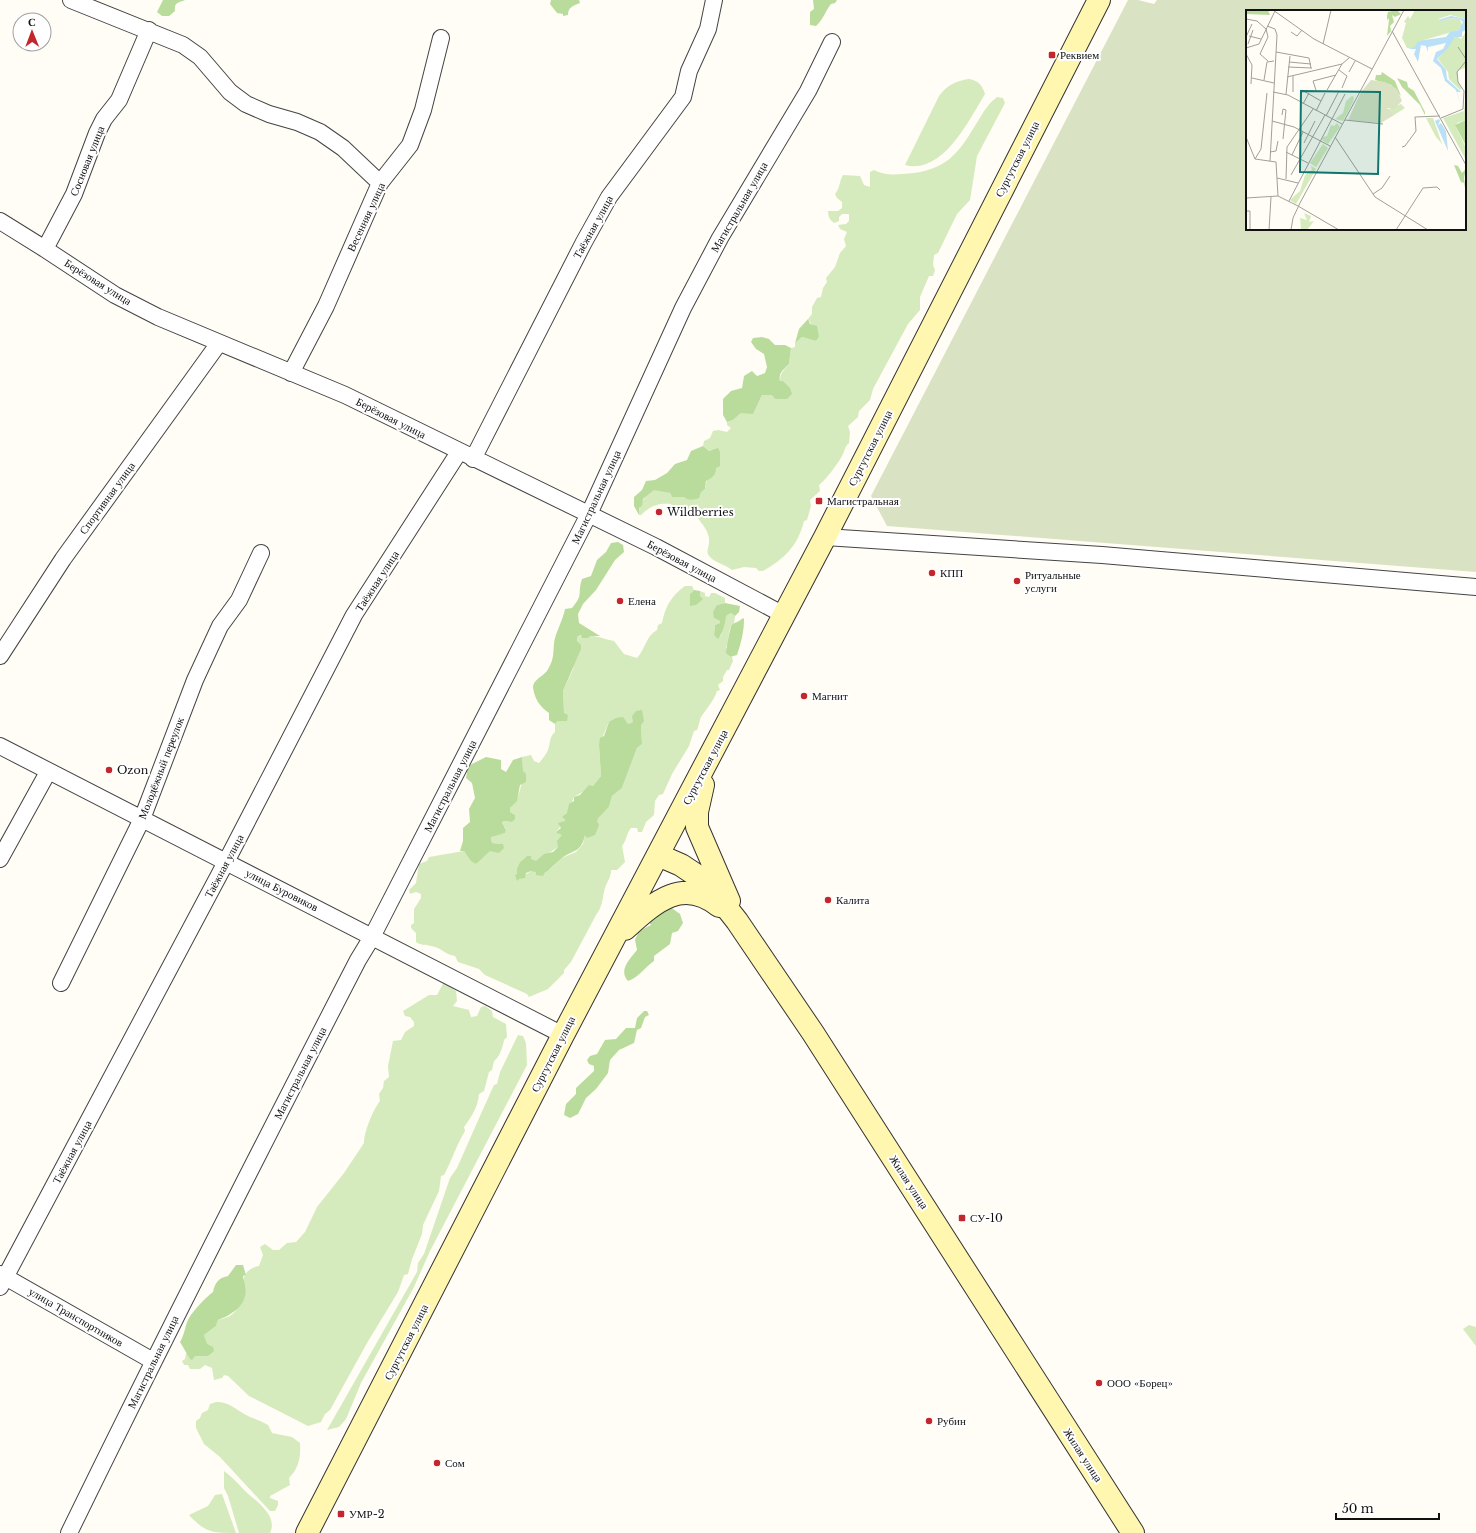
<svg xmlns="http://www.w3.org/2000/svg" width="1476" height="1533" font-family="'Libre Baskerville',serif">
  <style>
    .green { fill: #d5ebbd; fill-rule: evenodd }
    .forest { fill: #b9dc9c }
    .cemetery { fill: #d9e3c4; fill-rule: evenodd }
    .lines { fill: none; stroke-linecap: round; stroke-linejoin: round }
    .street-casing { stroke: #444; stroke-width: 18 }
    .secondary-casing { stroke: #333; stroke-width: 24 }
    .street { stroke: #fff; stroke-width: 16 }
    .secondary { stroke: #fff6b0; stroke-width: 22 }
    .poi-dot { fill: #c4262e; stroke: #fff; stroke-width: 1.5 }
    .labels { text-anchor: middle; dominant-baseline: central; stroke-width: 4; stroke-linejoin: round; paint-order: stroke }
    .poi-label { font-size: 11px; fill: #111; stroke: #fff; text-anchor: start }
    .street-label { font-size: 11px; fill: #111; stroke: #fff }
    .inset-road { fill: none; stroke: #a09f9a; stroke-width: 1 }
    .view { fill: #0f766e; fill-opacity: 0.15; stroke: #0f766e; stroke-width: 2 }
    .inset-edge { fill: none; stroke: #111; stroke-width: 2 }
  </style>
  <rect width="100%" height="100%" fill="#fffdf5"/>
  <!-- green -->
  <path class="green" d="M 969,79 C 979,81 982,85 985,94 C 969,120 943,175 905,165 L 939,96 C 947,85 956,81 969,79 Z
    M 997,97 L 1003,98 L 1005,103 L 977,156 L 970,200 L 957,214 L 938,253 L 934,255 L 933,265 L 935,270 L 933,276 L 929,276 L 920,297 L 920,310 L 908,324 L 873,389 L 870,400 L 859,411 L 858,417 L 848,426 L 850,432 L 849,443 C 845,446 845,450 843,454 C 840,461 825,481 819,485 L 820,491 L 810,500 L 811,506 L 807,520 L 804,521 C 798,546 784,559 763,571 L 759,571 L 756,568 L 744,567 L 732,570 C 726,565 714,562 710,557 C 705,552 709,548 709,542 C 710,532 702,524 697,517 L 688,516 L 683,509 L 674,509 L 671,504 C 658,503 650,506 641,515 L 639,515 C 638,503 645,497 654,489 L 670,493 L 672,497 C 683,497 696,496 705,489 L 713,450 L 709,451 L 703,446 L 704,441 L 710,438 L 713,431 L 718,430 L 727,432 L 731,428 L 727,425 L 727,422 L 733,420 L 741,413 L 753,413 L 762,395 L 773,395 L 775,399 L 784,397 C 780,381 776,377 789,364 L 791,348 L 795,347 L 795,343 L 802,337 L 816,341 L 819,337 L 808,319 L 812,314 L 812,307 L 817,298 L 821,297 L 823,288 L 827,282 L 826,278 L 835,267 L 840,253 L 846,246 L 844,239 L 847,232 L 840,229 L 838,225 L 846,224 L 849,221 L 849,214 L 842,214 L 839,217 L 839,221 L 834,223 C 830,220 828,217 828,211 L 838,211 L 842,208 L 842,202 L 837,198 L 835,194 C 840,188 839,182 843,175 L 860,176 L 864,185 L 870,187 L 870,172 L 874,170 C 889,177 898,174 914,173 C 950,168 960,150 978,121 C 984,111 988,104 997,97 Z
    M 685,586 L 692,586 L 694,590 L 690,594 L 700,597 L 700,591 L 705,593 L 705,596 L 709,597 L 711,593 L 715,593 L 725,598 L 725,603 L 717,605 L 714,618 L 720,621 L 720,623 L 715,625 L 714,635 L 721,636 C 722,628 725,623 726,616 L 731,613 L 735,616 L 734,624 C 727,628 730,639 726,647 L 729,657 L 732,657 L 733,661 L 729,670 L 727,670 L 723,677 L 723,681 L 718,685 L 720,690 L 717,691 C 713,702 707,708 701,717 C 699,721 699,726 697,730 L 694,731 L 689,746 L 672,774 L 663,794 L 659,795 L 655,801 L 654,815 L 646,822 L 642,832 L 638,832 L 637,828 L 631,828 C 626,834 627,840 622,846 L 625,862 L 617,870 L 611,870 C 611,876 609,879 606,885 C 602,895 604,905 596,915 L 571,962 L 564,970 L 564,973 L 548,989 L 529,997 L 527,994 L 485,975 L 479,969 L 458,962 L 455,956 C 446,955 440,947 431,946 C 425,944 422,946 416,942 L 416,933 L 411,928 L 411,925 L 414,923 L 414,909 L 421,898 L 421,894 L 416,892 L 410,894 L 409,890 L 416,883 L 419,864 L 427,861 L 429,857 L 464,851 L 476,864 L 485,853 L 502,844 L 492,843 L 491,836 L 505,833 L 506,829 L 502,824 L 504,821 L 512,822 L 515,815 L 510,812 L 510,808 C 523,796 523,774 522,757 L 531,755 L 534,761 L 539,763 C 542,759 545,756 547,752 C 551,745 548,738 555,732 L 555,724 L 558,721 L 561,720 L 564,713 L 563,691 L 573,669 L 574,663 L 578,656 L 577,637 C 590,632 602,639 614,641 L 624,654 L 637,658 C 646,648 646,636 657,630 L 658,625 L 662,623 C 665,607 671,596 685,586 ZM 633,716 L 641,725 L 642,744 L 637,748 L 622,788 L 612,796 L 609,807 L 597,818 L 597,821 L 585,835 L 583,844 L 576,852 L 562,858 L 548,871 L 531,871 L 519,879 L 515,876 L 517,874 L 517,868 L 520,862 L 527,856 L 533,861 L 537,861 L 558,847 L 563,834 L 556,832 L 565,821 L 574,797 L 593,786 L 601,776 L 599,745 L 609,722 L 628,724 L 633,722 Z
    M 445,980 L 451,982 L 451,987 L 456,991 L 457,1001 L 453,1006 L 469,1010 L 471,1017 L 477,1016 L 481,1007 L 485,1006 L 492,1011 L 493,1017 L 506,1024 L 507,1037 L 504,1040 C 503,1047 499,1058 494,1061 L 492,1070 L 489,1072 L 484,1091 L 479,1094 C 478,1107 472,1116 464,1127 L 465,1131 C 456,1146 452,1160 444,1175 L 441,1176 L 439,1191 L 423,1225 L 422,1234 L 412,1259 L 408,1274 L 404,1275 L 398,1292 L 367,1343 L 330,1410 L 325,1414 L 321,1422 L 308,1426 L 249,1396 L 228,1376 L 224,1375 L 222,1378 L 214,1380 L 212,1368 L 205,1365 L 200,1369 L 190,1369 L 188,1365 L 184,1365 L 182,1361 L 185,1359 L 186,1353 L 195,1356 L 208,1356 L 204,1335 L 216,1326 L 218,1320 C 221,1319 226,1318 230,1316 C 251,1303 231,1271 259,1266 L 263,1255 L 260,1247 L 265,1244 L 273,1250 L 279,1250 L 287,1243 L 296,1242 L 305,1232 L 317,1207 L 344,1173 L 364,1143 C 364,1132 373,1110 380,1101 L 379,1094 L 383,1088 L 384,1081 L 389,1077 L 388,1066 L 393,1041 L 401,1040 L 405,1032 L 414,1026 L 414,1022 L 410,1017 L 405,1016 L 403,1011 L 429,995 L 437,995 Z
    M 518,1035 L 523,1036 L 526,1043 L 527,1065 L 430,1251 L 414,1287 L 361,1383 L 346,1419 L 339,1427 L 327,1430 L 417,1272 L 418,1263 L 424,1254 L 450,1178 L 457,1168 L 484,1107 C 488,1099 490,1093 494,1085 L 497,1084 L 500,1072 Z
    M 1469,1325 L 1476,1327 L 1476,1346 L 1463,1329 Z
    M 216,1402 C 230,1402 236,1410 248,1416 C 255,1419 262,1421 268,1425 L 272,1433 L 292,1437 L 300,1443 C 301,1456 299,1468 289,1478 L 290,1485 L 270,1496 L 270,1498 L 278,1501 L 278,1505 L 275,1511 L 270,1511 L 220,1457 L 204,1444 L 196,1428 L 196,1421 L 200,1418 L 202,1413 L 208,1410 L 210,1404 Z
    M 224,1471 C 232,1477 238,1483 244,1490 C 254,1500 279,1515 270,1533 L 239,1533 L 228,1496 L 224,1488 Z
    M 222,1494 L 236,1533 C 214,1533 205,1533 189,1515 L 208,1506 L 215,1495 Z"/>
  <!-- forest -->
  <path class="forest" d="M 163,0 L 185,0 C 178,3 174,2 175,11 L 169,16 L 162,16 L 157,12 Z
    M 551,0 L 579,0 L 580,3 C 573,6 568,7 568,15 L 563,16 L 563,14 L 557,13 L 550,4 Z
    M 813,0 L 837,0 L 835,3 L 831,4 C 825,11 824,19 816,26 L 810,25 L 810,12 L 814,9 Z
    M 808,319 L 810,324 L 817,326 L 819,337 L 816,341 L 802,337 L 795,343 L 799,329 Z
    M 762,337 L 769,339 L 775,345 L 785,345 L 791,348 L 789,364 C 784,369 778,373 780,381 L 783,381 L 790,388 L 792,394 L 787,399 L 775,399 L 772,395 L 762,395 L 753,414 L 741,413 L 733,420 L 727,422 L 723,415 L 723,399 L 731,391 L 742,388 L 744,376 L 752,371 L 757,376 L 765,373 L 767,367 L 764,354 L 756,349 L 751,342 L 753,338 Z
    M 703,446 L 709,451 L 718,448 L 720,452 L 720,466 L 716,468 C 716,475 712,478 706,481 L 705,489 L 701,492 L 699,498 C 693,500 689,501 684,497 L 672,497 L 670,493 L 654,490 L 643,499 L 642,506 L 639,508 L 639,515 L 634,506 L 634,497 L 642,490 L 646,481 L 655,480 L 667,473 L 675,464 L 687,460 L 691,451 Z
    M 618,542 L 623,545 L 624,552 L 615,560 L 596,590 L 583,604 L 578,614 L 579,623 L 600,636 L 590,636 L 588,638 L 582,638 L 581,635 L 577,637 L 577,641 L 581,645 L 581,649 L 563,691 L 564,713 L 568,715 L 567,721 L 558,721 L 555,724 L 549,720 L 549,713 C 540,707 534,698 533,687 C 533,680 543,676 547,671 C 556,657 552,651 555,638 C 558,628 563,619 565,609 L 572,608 C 584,594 577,594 582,579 L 591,576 L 597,560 L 606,552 L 611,543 Z
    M 694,590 L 700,591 L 700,596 L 703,599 L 696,605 L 690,606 L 690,594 Z
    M 725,603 L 740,606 L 739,612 L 735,616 L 731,613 L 726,616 C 726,621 722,635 718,639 L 714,635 L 715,625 L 720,623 L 720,621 L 714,618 L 713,612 L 717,605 Z
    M 743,618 L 744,619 C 744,632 741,643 737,655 L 730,657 L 726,653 C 726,650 730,627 732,625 C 735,622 739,622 743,618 Z
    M 642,710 L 644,721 L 641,725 L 642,744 L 637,748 L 622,788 L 612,796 L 609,807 L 598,818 L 597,821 L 599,825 L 595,835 L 587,838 L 585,835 C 581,853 574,849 562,858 C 557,862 552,867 548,871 L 545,872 L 543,876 L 536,875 L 536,872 L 531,871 L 526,873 L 525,878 L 519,879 L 517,881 L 515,875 L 517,874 L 517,868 L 520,862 L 527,856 L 531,856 L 531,859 L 536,861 L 544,854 L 553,852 L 558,847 L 557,841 L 562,835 L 557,833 L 556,832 L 561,828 L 558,823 L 565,821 L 565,819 L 562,817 L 567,813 L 569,804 L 574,801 L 574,797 L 580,795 L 589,785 L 593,786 L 601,776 L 599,745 L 600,738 L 604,736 L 609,722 L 616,718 L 623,717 L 628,724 L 633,722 L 632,716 L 636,711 Z
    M 486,757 L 501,760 L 501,769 L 506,772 L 513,760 L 522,757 L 523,771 L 526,774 L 526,782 L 520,785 L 517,801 L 510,808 L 510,812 L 515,815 L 515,819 L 512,822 L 504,821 L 502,823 L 506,830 L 505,833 L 491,837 L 492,843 L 503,844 L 504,848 L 499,853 L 490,851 L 476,864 L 471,861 L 464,851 L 460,851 L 463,841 L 463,828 L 470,822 L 469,809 L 475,798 L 472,783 L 466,778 L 468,766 Z
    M 669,906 L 680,914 L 683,923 L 678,931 L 672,933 L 670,944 L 654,956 L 654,961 C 645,967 638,978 628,981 C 618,970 630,959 637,950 L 635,940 L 639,931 L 651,925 L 647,919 Z
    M 644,1011 L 647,1011 L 649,1015 L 645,1017 L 641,1028 L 637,1030 L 634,1043 L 619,1050 L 610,1060 L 608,1073 L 596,1089 L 586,1098 L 578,1114 L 570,1118 L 564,1115 L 566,1104 L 576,1094 L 576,1088 L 594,1071 L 594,1066 L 589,1064 L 587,1060 L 590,1056 L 597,1054 L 605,1040 L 616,1039 L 626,1028 L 635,1028 L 637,1018 Z
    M 236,1265 L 243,1265 L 246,1275 L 243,1276 C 243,1280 245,1282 245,1286 C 249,1304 232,1315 218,1320 L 216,1326 L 204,1335 L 207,1344 L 213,1347 L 214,1351 L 208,1356 L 195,1356 L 192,1360 L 190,1359 L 180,1342 C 185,1334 185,1325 189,1318 C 193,1311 206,1297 213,1292 C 215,1283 218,1278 228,1276 Z"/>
  <!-- cemetery -->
  <path class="cemetery" d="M 1128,0 L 1138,0 L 1154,4 L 1157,0 L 1476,0 L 1476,572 L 887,526 L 871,496 ZM 1247,11 L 1465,11 L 1465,229 L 1247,229 Z"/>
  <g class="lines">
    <defs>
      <path id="street" d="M 71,0 L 183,45 L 200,57 L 230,92 L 246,104 L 269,114 L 297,122 L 320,132 L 343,148 L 380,183
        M 0,221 L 45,249 L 115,295 L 158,317 L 345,395 L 656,547 L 784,615
        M 45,249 L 74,194 L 97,133 L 104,119 L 119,100 L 149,30
        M 291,373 L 326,306 L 380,183 L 410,145 L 423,110 L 441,38
        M 473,459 L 584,242 L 609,197 L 683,97 L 689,71 L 708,29 L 714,0
        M 825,537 L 1102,555 L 1476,587
        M 0,656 L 63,559 L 219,343
        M 0,746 L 563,1035
        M 0,859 L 48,772
        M 61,983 L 142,819 L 195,680 L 220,626 L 239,600 L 261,553
        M 0,1274 L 153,1361
        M 0,1287 L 226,862 L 354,615 L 459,452
        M 69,1533 C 163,1340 260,1150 358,960 L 372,937 L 589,514 L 683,308 L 720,238 L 808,91 L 832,42"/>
      <path id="secondary" d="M 703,785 L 697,812 L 697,827 L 729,901
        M 658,855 L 681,865 L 696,875 L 711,888 L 737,921 L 813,1033 L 1133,1533
        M 625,929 C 654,903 682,876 719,906
        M 307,1533 L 563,1035 L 825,537 L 1099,0"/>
    </defs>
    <!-- street casing -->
    <use href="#street" class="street-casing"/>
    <!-- secondary casing -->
    <use href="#secondary" class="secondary-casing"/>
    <!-- street -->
    <use href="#street" class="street"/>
    <!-- secondary -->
    <use href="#secondary" class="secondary"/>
  </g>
  <!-- markers -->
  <g class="poi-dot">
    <rect x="1048" y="51" width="8" height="8" rx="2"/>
    <rect x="815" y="497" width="8" height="8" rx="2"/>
    <circle cx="659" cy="512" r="4"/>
    <circle cx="932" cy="573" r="4"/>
    <circle cx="1017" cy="581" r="4"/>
    <circle cx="620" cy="601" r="4"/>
    <circle cx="804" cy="696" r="4"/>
    <circle cx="109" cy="770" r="4"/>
    <circle cx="828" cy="900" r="4"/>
    <rect x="958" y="1214" width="8" height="8" rx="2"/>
    <circle cx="1099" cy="1383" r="4"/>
    <circle cx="929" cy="1421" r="4"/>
    <circle cx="437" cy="1463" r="4"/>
    <rect x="337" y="1510" width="8" height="8" rx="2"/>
  </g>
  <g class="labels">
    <!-- poi labels -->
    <g class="poi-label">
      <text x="1060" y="55">Реквием</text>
      <text x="827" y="501">Магистральная</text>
      <text x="667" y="512">Wildberries</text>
      <text x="940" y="573">КПП</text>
      <text x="1025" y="575">Ритуальные<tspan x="1025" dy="13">услуги</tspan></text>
      <text x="628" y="601">Елена</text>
      <text x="812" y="696">Магнит</text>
      <text x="117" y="770">Ozon</text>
      <text x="836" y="900">Калита</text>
      <text x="970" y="1218">СУ-10</text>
      <text x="1107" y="1383">ООО «Борец»</text>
      <text x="937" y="1421">Рубин</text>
      <text x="445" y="1463">Сом</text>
      <text x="349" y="1514">УМР-2</text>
    </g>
    <!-- street labels -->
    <g class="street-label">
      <text transform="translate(1017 159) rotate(-63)">Сургутская улица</text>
      <text transform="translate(87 161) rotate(-68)">Сосновая улица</text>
      <text transform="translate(739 207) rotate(-60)">Магистральная улица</text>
      <text transform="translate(366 217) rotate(-65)">Весенняя улица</text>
      <text transform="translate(593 227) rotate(-61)">Таёжная улица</text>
      <text transform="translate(98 282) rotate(32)">Берёзовая улица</text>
      <text transform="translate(391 418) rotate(27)">Берёзовая улица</text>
      <text transform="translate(870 448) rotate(-63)">Сургутская улица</text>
      <text transform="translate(596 497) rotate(-65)">Магистральная улица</text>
      <text transform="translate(107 498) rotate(-54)">Спортивная улица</text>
      <text transform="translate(682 561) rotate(28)">Берёзовая улица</text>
      <text transform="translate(377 581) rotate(-57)">Таёжная улица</text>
      <text transform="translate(705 767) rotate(-62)">Сургутская улица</text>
      <text transform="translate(161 768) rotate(-69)">Молодёжный переулок</text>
      <text transform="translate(450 786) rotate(-63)">Магистральная улица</text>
      <text transform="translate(224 866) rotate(-62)">Таёжная улица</text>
      <text transform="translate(282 890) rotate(27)">улица Буровиков</text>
      <text transform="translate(553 1054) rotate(-63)">Сургутская улица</text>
      <text transform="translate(300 1073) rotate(-63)">Магистральная улица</text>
      <text transform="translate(72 1152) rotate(-62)">Таёжная улица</text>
      <text transform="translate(909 1182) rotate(57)">Жилая улица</text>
      <text transform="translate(76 1317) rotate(30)">улица Транспортников</text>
      <text transform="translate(406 1342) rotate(-63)">Сургутская улица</text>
      <text transform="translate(153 1362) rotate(-64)">Магистральная улица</text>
      <text transform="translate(1083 1455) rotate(57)">Жилая улица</text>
    </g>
  </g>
  <!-- overview -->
  <g transform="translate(1246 10)">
    <rect width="220" height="220" fill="#fffdf5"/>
    <path d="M 169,0 L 220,0 L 220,9 L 204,5 L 192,9 L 196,11 L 203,8 L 214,9 L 216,15 L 213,20 L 178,30 L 170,34 L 170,38 L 161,38 L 156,28 L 160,13 L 158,12 L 162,6 L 164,9 ZM 220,22 L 220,57 L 212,61 L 211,70 L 216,78 L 214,80 L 203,69 L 202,62 L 192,49 L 207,29 L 211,26 L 215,29 ZM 220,81 L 220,110 L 211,113 L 210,117 L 220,138 L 219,148 L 197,108 L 218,101 ZM 106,86 L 108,87 L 107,92 L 97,111 L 89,109 L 97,103 L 100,91 ZM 155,94 L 159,98 L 148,105 L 141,100 ZM 180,108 L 187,108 L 196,134 L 190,127 ZM 91,113 L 94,117 L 82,134 L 76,130 L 77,127 L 81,126 L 85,115 L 88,116 ZM 77,134 L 82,138 L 70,157 L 64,153 ZM 65,156 L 70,159 L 50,194 L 44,190 L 54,181 L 59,165 L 66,160 ZM 58,203 L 65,206 L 63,212 L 68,211 L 61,220 L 55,219 L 54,208 L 61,210 Z" fill="#d5ebbd"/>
    <path d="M 0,0 L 22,0 L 24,5 L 0,4 ZM 151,0 L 155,4 L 149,7 L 146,5 L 148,12 L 144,16 L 145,21 L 141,26 L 143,10 L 142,8 L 141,11 L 141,6 L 142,2 ZM 136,62 L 149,71 L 155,86 L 145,75 L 129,70 L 130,65 L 135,65 ZM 151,68 L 161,72 L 162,77 L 168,81 L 179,102 L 179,105 L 174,95 L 156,77 ZM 220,110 L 220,133 L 219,134 L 209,115 ZM 208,155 L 212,156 L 216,163 L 220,159 L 218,168 L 220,182 L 218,173 L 215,172 Z" fill="#b9dc9c"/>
    <path d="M 125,70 L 139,72 L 151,79 L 156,91 L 148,99 L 141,98 L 148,105 L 135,113 L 102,110 L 115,82 Z" fill="#d9e3c4"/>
    <path d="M 205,6 L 220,9 L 220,20 L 216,22 L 216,27 L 209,27 L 202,38 L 191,49 L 200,60 L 201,69 L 215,82 L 211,82 L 214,94 L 210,80 L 199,71 L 195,58 L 187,51 L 190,42 L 197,39 L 200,33 L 182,37 L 182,42 L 180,36 L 175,35 L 172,52 L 168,44 L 170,39 L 162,39 L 169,37 L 171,32 L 178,30 L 200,27 L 204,22 L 213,20 L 217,12 L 214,9 L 203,8 L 196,11 L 192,10 ZM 193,109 L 194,111 L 192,115 L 195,113 L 200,121 L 202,141 L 189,111 Z" fill="#b9e0f7"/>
    <path class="inset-road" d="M 27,0 L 68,29 L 126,59M 0,9 L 11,11 L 20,19M 21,16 L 29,19 L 31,25 L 24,151M 20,19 L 22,27 L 14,44 L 22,51M 146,21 L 220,155M 45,22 L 51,26 L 56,20M 3,26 L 15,29M 0,27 L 6,14M 2,34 L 7,20M 77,34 L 85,0M 212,37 L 220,49M 0,38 L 13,34 L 29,1M 30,42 L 63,48 L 65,58M 0,44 L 6,55 L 5,74M 43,52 L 65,54M 42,57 L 66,58M 93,60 L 101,66 L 96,78M 103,62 L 109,51M 41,67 L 96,54 L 103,48M 6,68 L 28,73M 18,70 L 21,52 L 28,51M 56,80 L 75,91M 70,80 L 67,71 L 90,65M 81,80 L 96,54M 27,82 L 42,85 L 96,114M 47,82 L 47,66M 40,84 L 44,46M 57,94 L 63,83M 70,101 L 79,83M 36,105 L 37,99 L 40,100 L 37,129M 80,106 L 93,81M 195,108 L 217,99 L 218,81 L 212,72 L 211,62 L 220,51M 99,110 L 137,114M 26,111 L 48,117 L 84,136M 0,127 L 9,149 L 30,152 L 32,186M 89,127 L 129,187 L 182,220M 58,133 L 69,111M 156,137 L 159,136 L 170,121 L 169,107 L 194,106M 24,142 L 30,141 L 32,131M 40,142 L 62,153M 46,145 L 57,122M 9,149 L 15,139 L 21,83M 45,165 L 79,105M 31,168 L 52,173M 40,169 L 41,137 L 67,99M 127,184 L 136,178 L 144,166M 0,188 L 32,186 L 52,196M 43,191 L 99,84M 52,196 L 93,220M 0,201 L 4,201 L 4,220M 23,220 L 25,187M 45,220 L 47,208 L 54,193 L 158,0M 150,220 L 177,178 L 191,177 L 194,180"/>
    <path class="view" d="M 55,81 L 134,82 L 132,164 L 54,162 Z"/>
    <rect width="220" height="220" class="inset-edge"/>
  </g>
  <!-- north arrow -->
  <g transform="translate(32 32) rotate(359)"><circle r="19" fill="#ffffff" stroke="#a0a0a0"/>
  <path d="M0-3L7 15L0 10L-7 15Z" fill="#c4262e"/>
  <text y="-6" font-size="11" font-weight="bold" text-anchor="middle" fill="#111111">С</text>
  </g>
  <!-- scale -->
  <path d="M1336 1513v6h103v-6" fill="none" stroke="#111111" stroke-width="2"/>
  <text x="1342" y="1513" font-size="12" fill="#111111" stroke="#ffffff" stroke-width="3" paint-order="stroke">50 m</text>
</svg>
